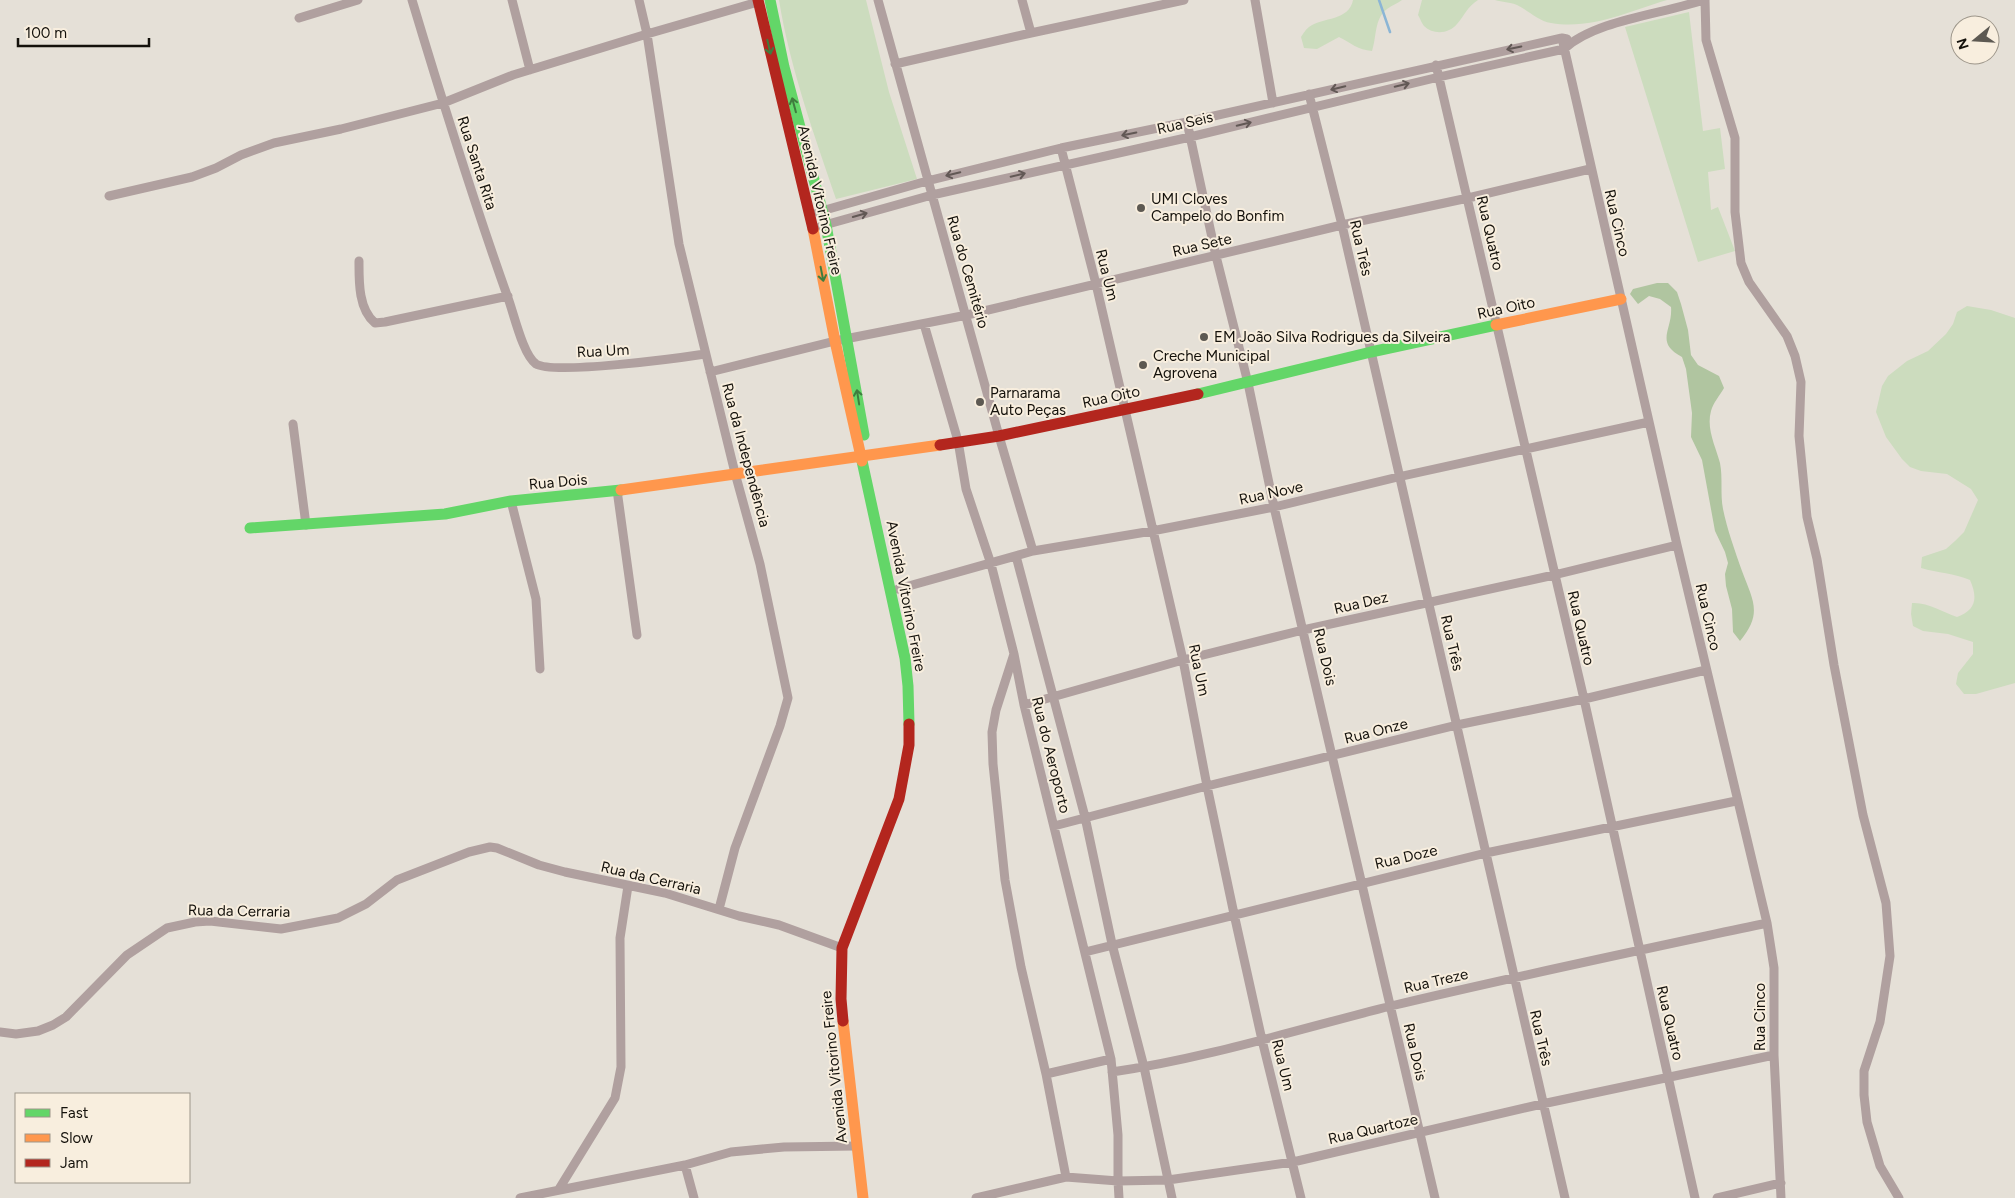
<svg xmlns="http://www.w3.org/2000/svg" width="2015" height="1198" font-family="Figtree,sans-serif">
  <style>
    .green { fill: #ccdcbe }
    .forest { fill: #b0c5a0 }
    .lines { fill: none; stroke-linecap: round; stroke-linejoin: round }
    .stream { stroke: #8bb5d5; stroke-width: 2.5 }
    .street { stroke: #b0a09f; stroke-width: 9 }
    .fast { stroke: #63d668; stroke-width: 11 }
    .slow { stroke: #ff974d; stroke-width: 11 }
    .jam { stroke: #b3261e; stroke-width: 11 }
    .oneway { stroke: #3f7d3e }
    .oneway2 { stroke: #625855 }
    .poi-dot { fill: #5d5952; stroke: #f8eede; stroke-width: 2 }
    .labels { text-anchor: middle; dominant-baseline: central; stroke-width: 4; stroke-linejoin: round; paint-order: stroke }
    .street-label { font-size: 15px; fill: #14110b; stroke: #f8eede }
    .poi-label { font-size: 15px; fill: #14110b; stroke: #f8eede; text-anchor: start }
  </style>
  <rect width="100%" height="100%" fill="#e5e0d7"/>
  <!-- green -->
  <path class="green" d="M 779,0 L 866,0 L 889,92 L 917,179 L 836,199 C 814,134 790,68 779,0 Z
    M 1353,0 L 1402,0 C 1397,4 1392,5 1387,9 C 1374,19 1377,36 1372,51 C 1358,50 1351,43 1339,37 L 1317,49 L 1304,48 L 1301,37 C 1303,34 1306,29 1309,27 C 1323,17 1349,21 1353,0 Z
    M 1422,0 L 1478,0 C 1467,7 1465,15 1457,24 C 1449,34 1433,35 1424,26 C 1422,24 1420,18 1418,15 Z
    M 1495,0 L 1667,0 C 1630,11 1592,30 1551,23 C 1538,21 1529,11 1517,5 C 1510,2 1502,2 1495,0 Z
    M 1689,12 L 1703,131 L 1720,128 L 1725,169 L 1708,172 L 1711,210 L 1718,207 L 1735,251 L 1698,262 L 1625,27 Z
    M 1967,306 L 1991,310 L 2015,318 L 2015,683 L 1976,694 L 1964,694 L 1956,684 L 1958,673 L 1973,654 L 1973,642 L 1948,634 L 1923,631 L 1913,626 L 1911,614 L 1912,603 C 1928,602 1942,612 1957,617 C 1976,610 1978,598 1970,580 C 1954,573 1938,573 1921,568 L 1922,557 L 1946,549 L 1955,541 L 1964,532 L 1978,500 L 1971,489 L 1947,474 L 1921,471 L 1910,467 L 1902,459 L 1886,437 L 1876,412 L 1882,386 L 1888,376 L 1907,361 L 1928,351 L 1946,334 L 1953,324 L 1957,312 Z"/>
  <!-- forest -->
  <path class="forest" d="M 1657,283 L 1668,283 L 1677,292 L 1681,304 L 1688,330 L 1691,355 L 1698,365 L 1719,376 L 1724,388 C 1720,395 1713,403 1711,411 C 1706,429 1716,447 1720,463 C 1723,478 1720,494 1723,509 C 1727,529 1735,551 1742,571 C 1753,601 1763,613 1740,641 L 1733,632 L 1732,609 L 1726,586 L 1725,574 L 1728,563 L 1725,552 L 1715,531 L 1702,460 L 1691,437 L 1692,413 L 1686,369 L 1682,357 C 1654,342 1673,330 1671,307 L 1660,299 L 1649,296 L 1638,304 L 1630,294 L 1633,289 Z"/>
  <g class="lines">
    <!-- stream -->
    <path class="stream" d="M 1379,0 L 1390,32"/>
    <!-- street -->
    <path class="street" d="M 412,0 C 442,100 473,200 508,298 C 514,314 523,355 536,364 C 554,375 679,358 705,354
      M 512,0 L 530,70
      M 639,0 L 647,34 L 679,244 L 735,473 L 760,564 L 788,698 L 780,726 L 735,848 L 719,909
      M 878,0 L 999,436 L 1033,551
      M 1022,0 L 1031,33
      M 1255,0 L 1273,103
      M 1705,0 L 1706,40 L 1735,138 L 1735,212 L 1741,263 L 1749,282 L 1787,336 L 1795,356 L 1801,382 L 1799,436 L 1807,517 L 1817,559 L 1834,665 L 1863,815 L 1886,903 L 1890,956 L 1880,1022 L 1864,1071 L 1864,1095 L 1867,1122 L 1880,1166 L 1899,1198
      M 299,18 L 358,0
      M 1562,38 L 1677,545 L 1767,923 L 1774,968 L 1774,1055 L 1781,1198
      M 895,64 L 1031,33 L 1184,0
      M 1436,65 L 1584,699 L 1695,1198
      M 1309,94 L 1342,225 L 1565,1198
      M 1187,122 L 1216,256 L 1248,383 L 1274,507 L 1435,1198
      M 1061,148 L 1096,284 L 1183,660 L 1207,786 L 1234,914 L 1262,1040 L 1301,1198
      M 109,196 L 192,177 L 216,168 L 241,155 L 274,143 L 341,129 L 443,103 L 513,75 L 647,34 L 758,2
      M 818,212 L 927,181 L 1061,148 L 1187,122 L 1562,38 L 1567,39
      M 821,226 L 932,195 L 1190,137 L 1439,77 L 1564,49 C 1595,20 1663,14 1703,0
      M 359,261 C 359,280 358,309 375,323 L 385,322 L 508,296
      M 924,324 L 958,441 L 966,489 L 991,564 L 1014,654 L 1024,705 L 1111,1059 L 1118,1135 L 1118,1181 L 1119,1198
      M 710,372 L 835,341 L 967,315 L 1342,225 L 1468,198 L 1590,169
      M 293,424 L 306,525
      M 617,490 L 637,635
      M 511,501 L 536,599 L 540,669
      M 1016,556 L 1085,817 L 1112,944 L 1144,1067 L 1172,1198
      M 898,589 L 1033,551 L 1152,531 L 1274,507 L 1398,477 L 1649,422
      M 1014,654 L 996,710 L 992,732 L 993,764 L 1005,880 L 1021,967 L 1046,1074 L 1066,1177
      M 1024,705 L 1183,660 L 1303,630 L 1554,575 L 1677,545
      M 1054,826 L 1207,786 L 1457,725 L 1584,699 L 1706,670
      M 1085,952 L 1486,853 L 1736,801
      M 0,1032 L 16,1034 L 38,1031 L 53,1025 L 66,1017 L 127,955 L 167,928 L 195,922 L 210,921 L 281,929 L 338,918 L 366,904 L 397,880 L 469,852 L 490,847 L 497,848 L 539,865 L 565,872 L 665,893 L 739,916 L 779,925 L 842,948
      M 1112,1072 C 1207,1058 1299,1029 1391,1006 C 1516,976 1641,950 1767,923
      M 1046,1074 L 1111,1059
      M 685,1165 L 694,1198
      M 559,1189 L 615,1098 L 621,1067 L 620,938 L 628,886
      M 520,1198 L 685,1165 L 731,1152 L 784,1147 L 857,1146
      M 976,1198 L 1066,1177 L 1118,1181 L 1168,1180 L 1293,1162 L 1542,1104 L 1774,1055
      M 1717,1198 L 1781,1183"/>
    <!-- fast -->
    <path class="fast" d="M 770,0 L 784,67 L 826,225 L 864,435
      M 1198,394 L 1371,352 L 1496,325
      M 862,461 L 905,658 L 908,686 L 909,724
      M 250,528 L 445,514 L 511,501 L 621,490"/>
    <!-- slow -->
    <path class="slow" d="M 813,229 L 835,341 L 862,461
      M 1496,325 L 1621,299
      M 621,490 L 940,445
      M 843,1021 L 863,1198"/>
    <!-- jam -->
    <path class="jam" d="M 758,0 L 813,229
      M 940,445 L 999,436 L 1198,394
      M 843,1021 L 841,999 L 842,948 L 899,799 L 909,745 L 909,724"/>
  </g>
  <!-- one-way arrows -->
  <defs><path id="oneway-shaft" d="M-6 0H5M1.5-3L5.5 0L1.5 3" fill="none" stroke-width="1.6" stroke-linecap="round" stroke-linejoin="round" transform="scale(1.25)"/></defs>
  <g class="oneway">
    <use href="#oneway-shaft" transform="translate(769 47) rotate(77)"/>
    <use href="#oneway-shaft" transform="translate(794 105) rotate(-105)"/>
    <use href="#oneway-shaft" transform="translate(822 274) rotate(79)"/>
    <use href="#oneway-shaft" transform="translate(858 397) rotate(-99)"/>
  </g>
  <g class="oneway2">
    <use href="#oneway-shaft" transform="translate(1514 48) rotate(168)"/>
    <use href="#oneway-shaft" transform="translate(1402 85) rotate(-13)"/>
    <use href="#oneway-shaft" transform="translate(1338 88) rotate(167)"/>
    <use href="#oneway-shaft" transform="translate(1244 124) rotate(-14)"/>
    <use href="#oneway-shaft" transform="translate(1129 134) rotate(168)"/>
    <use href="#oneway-shaft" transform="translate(953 174) rotate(166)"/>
    <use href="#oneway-shaft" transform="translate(1018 175) rotate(-13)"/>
    <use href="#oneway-shaft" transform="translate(860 215) rotate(-16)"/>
  </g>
  <!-- markers -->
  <g class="poi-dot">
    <circle cx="1141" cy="208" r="5"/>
    <circle cx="1204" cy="337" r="5"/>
    <circle cx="1143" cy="365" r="5"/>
    <circle cx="980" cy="402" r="5"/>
  </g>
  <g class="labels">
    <!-- street labels -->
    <g class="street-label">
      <text transform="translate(1185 123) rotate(-13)">Rua Seis</text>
      <text transform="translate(477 163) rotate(72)">Rua Santa Rita</text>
      <text transform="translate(820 200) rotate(77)">Avenida Vitorino Freire</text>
      <text transform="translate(1617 223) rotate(77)">Rua Cinco</text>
      <text transform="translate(1490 233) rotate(77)">Rua Quatro</text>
      <text transform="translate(1202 245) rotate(-13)">Rua Sete</text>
      <text transform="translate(1361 248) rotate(77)">Rua Três</text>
      <text transform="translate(968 272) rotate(74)">Rua do Cemitério</text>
      <text transform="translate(1107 275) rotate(76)">Rua Um</text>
      <text transform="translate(1506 308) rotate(-12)">Rua Oito</text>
      <text transform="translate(603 351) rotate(-3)">Rua Um</text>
      <text transform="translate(1111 397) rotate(-12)">Rua Oito</text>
      <text transform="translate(746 455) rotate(75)">Rua da Independência</text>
      <text transform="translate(558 482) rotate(-5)">Rua Dois</text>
      <text transform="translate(1271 493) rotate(-12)">Rua Nove</text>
      <text transform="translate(906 596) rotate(79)">Avenida Vitorino Freire</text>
      <text transform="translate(1361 603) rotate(-13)">Rua Dez</text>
      <text transform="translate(1708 617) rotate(77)">Rua Cinco</text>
      <text transform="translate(1581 628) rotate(77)">Rua Quatro</text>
      <text transform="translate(1452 643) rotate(77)">Rua Três</text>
      <text transform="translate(1325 657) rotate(77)">Rua Dois</text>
      <text transform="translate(1199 670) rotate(78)">Rua Um</text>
      <text transform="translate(1376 731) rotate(-14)">Rua Onze</text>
      <text transform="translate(1051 755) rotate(76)">Rua do Aeroporto</text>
      <text transform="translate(1406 857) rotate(-13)">Rua Doze</text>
      <text transform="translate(651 878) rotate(13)">Rua da Cerraria</text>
      <text transform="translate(239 911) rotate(1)">Rua da Cerraria</text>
      <text transform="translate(1436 981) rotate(-13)">Rua Treze</text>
      <text transform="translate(1760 1017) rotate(-90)">Rua Cinco</text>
      <text transform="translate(1670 1023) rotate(77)">Rua Quatro</text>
      <text transform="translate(1541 1038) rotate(77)">Rua Três</text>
      <text transform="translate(1415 1052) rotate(77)">Rua Dois</text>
      <text transform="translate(1283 1065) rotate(76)">Rua Um</text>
      <text transform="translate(834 1067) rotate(-96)">Avenida Vitorino Freire</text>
      <text transform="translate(1373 1129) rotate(-13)">Rua Quartoze</text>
    </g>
    <!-- poi labels -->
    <g class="poi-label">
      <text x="1151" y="199">UMI Cloves<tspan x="1151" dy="17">Campelo do Bonfim</tspan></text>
      <text x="1214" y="337">EM João Silva Rodrigues da Silveira</text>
      <text x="1153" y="356">Creche Municipal<tspan x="1153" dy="17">Agrovena</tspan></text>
      <text x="990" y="393">Parnarama<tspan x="990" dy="17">Auto Peças</tspan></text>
    </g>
  </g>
  <!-- legend -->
  <rect x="15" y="1093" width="175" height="90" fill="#f8eede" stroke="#9d968a"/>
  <rect x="25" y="1109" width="25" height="8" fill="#63d668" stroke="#9d968a"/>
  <text x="60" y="1118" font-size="15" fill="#14110b">Fast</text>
  <rect x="25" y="1134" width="25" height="8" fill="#ff974d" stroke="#9d968a"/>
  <text x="60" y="1143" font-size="15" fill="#14110b">Slow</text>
  <rect x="25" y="1159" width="25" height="8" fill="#b3261e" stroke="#9d968a"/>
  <text x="60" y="1168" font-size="15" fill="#14110b">Jam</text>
  <!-- north arrow -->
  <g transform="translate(1975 40) rotate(252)"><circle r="24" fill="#f8eede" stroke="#9d968a"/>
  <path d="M0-4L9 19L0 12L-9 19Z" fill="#5d5952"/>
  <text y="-8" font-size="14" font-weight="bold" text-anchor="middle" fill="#14110b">N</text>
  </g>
  <!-- scale -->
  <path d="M18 38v8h131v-8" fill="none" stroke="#14110b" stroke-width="2.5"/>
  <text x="25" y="38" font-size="15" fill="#14110b" stroke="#f8eede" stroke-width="4" paint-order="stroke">100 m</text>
</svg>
